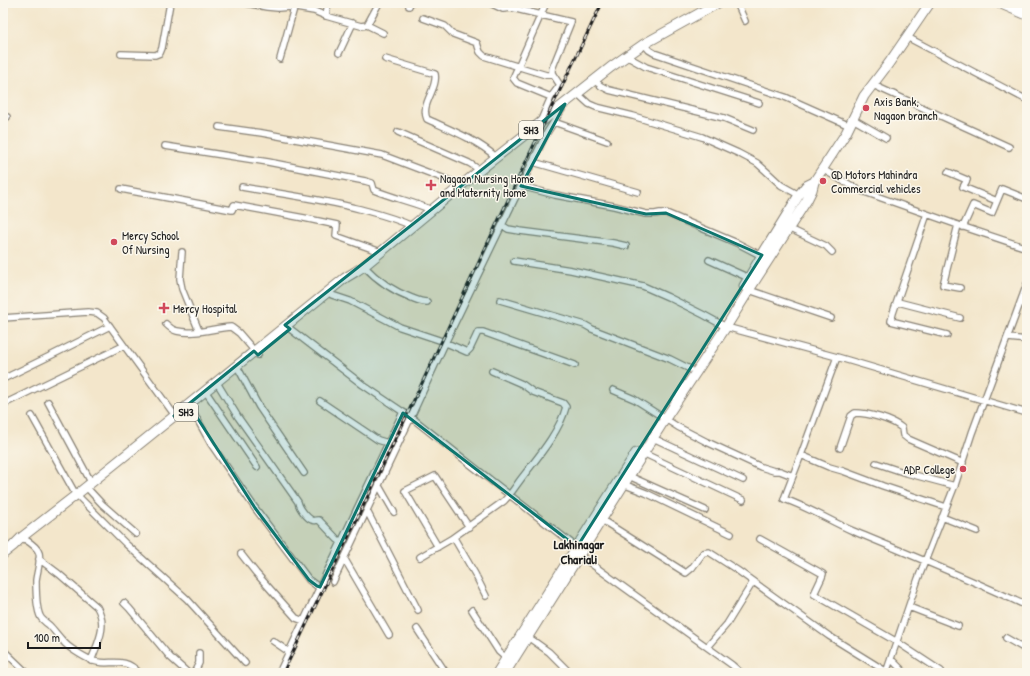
<svg xmlns="http://www.w3.org/2000/svg" width="1030" height="676" font-family="'Patrick Hand',sans-serif">
  <style>
    .lines { fill: none; stroke-linecap: round; stroke-linejoin: round }
    .street-casing { stroke: #888174; stroke-width: 8 }
    .primary-casing { stroke: #888174; stroke-width: 11 }
    .street { stroke: #fff; stroke-width: 5.5 }
    .primary { stroke: #fff; stroke-width: 9 }
    .rail-casing { stroke: #1c1c1c; stroke-width: 3 }
    .rail { stroke: #fbf7ec; stroke-width: 1.5; stroke-dasharray: 4.5; stroke-linecap: butt }
    .marked { fill: #0f766e; fill-opacity: 0.2; stroke: #0f766e; stroke-width: 3; stroke-linejoin: round }
    .poi-dot { fill: #d1495b; stroke: #fbf7ec; stroke-width: 1.5 }
    .labels { text-anchor: middle; dominant-baseline: central; stroke-width: 3; stroke-linejoin: round; paint-order: stroke }
    .shield { fill: #fbf7ec; stroke: #5f5e5a; stroke-width: 1 }
    .shield-label { font-size: 11px; font-weight: bold; fill: #1c1c1c }
    .poi-label { font-size: 12px; fill: #1c1c1c; stroke: #fbf7ec; text-anchor: start }
    .neighbourhood-label { font-size: 13px; font-weight: bold; fill: #1c1c1c; stroke: #fbf7ec }
  </style>
  <rect width="100%" height="100%" fill="#fbf7ec"/>
  <filter id="ink" filterUnits="userSpaceOnUse"><feTurbulence type="fractalNoise" baseFrequency=".025" numOctaves="2"/><feDisplacementMap in="SourceGraphic" scale="8" xChannelSelector="R" yChannelSelector="G"/><feConvolveMatrix kernelMatrix="1 2 1 2 8 2 1 2 1" color-interpolation-filters="sRGB"/></filter>
  <filter id="wash" filterUnits="userSpaceOnUse"><feTurbulence type="fractalNoise" baseFrequency=".012" numOctaves="4" result="noise"/><feDisplacementMap in="SourceGraphic" scale="16" xChannelSelector="R" yChannelSelector="G"/><feGaussianBlur stdDeviation="0.9" result="paint"/><feColorMatrix in="noise" values="0 0 0 0 0 0 0 0 0 0 0 0 0 0 0 0 0 1.4 0 .05"/><feComposite in="paint" operator="in"/></filter>
  <g filter="url(#wash)">
    <rect width="100%" height="100%" fill="#f3e6cb"/>
  </g>
  <g filter="url(#ink)">
    <g class="lines">
      <defs>
        <path id="street" d="M 246,3 L 267,7 L 278,8 L 290,7 L 314,11 L 326,16 L 361,26 L 367,25 L 379,3
          M 490,3 L 503,9 L 512,8 L 571,22 L 552,69 L 552,73 L 560,85 L 551,97 L 541,120
          M 546,3 L 513,78 L 517,83 L 551,97
          M 737,3 L 745,21
          M 409,6 L 410,3
          M 326,16 L 328,3
          M 423,18 L 445,26 L 453,34 L 477,43 L 480,52 L 484,56 L 546,75 L 553,75
          M 367,25 L 383,33
          M 907,37 L 1027,100
          M 644,44 L 649,50 L 654,53 L 785,97 L 850,126
          M 339,53 L 353,23
          M 121,54 L 155,55 L 160,53 L 162,48 L 170,3
          M 626,56 L 646,67 L 759,103
          M 280,59 L 294,8
          M 385,59 L 432,73 L 435,74 C 438,89 420,104 427,119 C 451,130 477,140 496,157
          M 594,80 L 601,86 L 609,90 L 724,118 L 753,130
          M 873,85 L 1009,147
          M 578,94 L 589,104 L 596,107 L 633,116 L 702,137 L 738,153 L 757,163 L 766,171 L 781,185 L 788,189 L 799,195
          M 3,117 L 7,117
          M 853,119 L 886,138
          M 554,122 L 607,141
          M 219,127 L 262,133 L 382,155 L 453,182 L 459,187
          M 398,132 L 469,163 L 480,170
          M 165,146 L 268,162 L 365,181 L 372,183 L 374,190 C 393,198 413,202 432,210
          M 533,162 L 638,192
          M 1026,167 L 1027,167
          M 822,169 L 859,190 L 958,225 L 1027,248
          M 948,172 L 967,180 L 963,187 L 997,201 L 1002,189 L 1027,199
          M 521,186 L 555,195 L 614,206 L 646,214 L 655,214 L 660,213 L 666,213 L 737,243 L 764,257
          M 242,187 C 281,194 321,199 360,209 C 378,214 395,218 412,226
          M 121,189 L 232,210 L 234,205 L 304,218 L 337,225 L 336,236 L 381,252
          M 927,214 L 893,313 L 891,321 L 947,335
          M 502,225 L 508,229 L 520,231 L 613,243 L 626,246
          M 958,225 L 943,285 L 960,288
          M 963,227 L 973,205 L 992,213 L 997,201
          M 788,228 L 826,246 L 832,252
          M 182,252 L 180,279 L 182,289 L 199,331
          M 709,260 L 749,278
          M 514,261 L 571,270 L 643,286 L 668,297 L 704,315 L 726,327 L 837,357 L 1027,413
          M 364,266 C 377,280 393,291 412,298 C 417,300 421,302 427,302
          M 749,290 L 831,318
          M 332,295 L 350,301 L 400,327 L 442,341 L 467,352 L 470,349 L 478,332 L 483,332 L 575,365
          M 500,300 L 585,325 L 592,329 L 670,359 L 690,369
          M 898,302 L 960,318
          M 3,318 L 88,312 L 97,313 L 104,318 L 176,417
          M 166,324 C 169,327 173,330 177,331 C 194,335 214,328 231,327 L 239,333 L 258,355
          M 285,325 L 363,385 L 403,412 L 411,417 L 470,464 L 579,549
          M 1008,338 L 1027,340
          M 837,357 L 801,455 L 784,499 C 808,507 830,521 853,531 C 911,555 970,579 1027,606
          M 239,370 L 259,407 L 304,473
          M 3,379 L 52,355 L 110,326
          M 219,386 L 238,417 L 298,502 C 299,508 307,518 312,520 C 315,521 316,520 319,520 L 337,539 L 341,542
          M 613,390 L 634,399 L 678,427 L 707,442 L 761,467 L 774,471 L 780,471 L 793,476
          M 208,395 L 257,467
          M 320,401 L 378,440 L 388,443
          M 8,402 L 123,346
          M 48,402 L 91,482
          M 191,408 L 211,444 L 255,508 L 309,580 L 317,586 L 320,587
          M 32,416 L 76,495
          M 653,438 L 743,480
          M 840,448 L 851,416 L 855,413 C 868,413 891,419 902,428 L 903,435 L 908,439 L 963,463
          M 643,453 L 743,500
          M 801,455 L 829,467 L 843,471 L 883,486 L 946,507
          M 876,463 L 903,472 L 955,486
          M 629,476 L 705,510
          M 623,484 L 646,493 L 731,534
          M 379,486 L 394,512
          M 89,490 L 102,504 L 136,534
          M 80,498 L 126,544 L 187,599 L 245,663
          M 367,511 L 418,610
          M 942,517 L 977,531
          M 602,520 L 686,573 L 692,568 L 703,553 L 709,552 L 737,570 L 829,636 L 887,672
          M 454,538 L 475,574 L 486,596
          M 760,539 L 823,574 L 822,577 L 814,594 L 897,642 L 941,671
          M 26,540 C 31,543 37,547 39,553 C 41,561 37,572 36,580 C 36,589 36,613 42,619 C 44,621 46,623 49,625 C 54,630 58,636 63,641 C 67,647 84,657 91,660 C 107,668 123,654 139,673
          M 438,547 L 405,491 L 435,476 L 469,527
          M 241,554 L 256,573 L 296,618 L 304,621
          M 579,555 L 732,665 L 741,673
          M 420,557 L 451,539 L 504,501 C 511,494 515,487 521,479 C 537,458 559,433 566,407 L 563,403 L 533,392 L 522,384 L 492,371
          M 344,558 L 389,635
          M 39,559 L 59,574 L 97,607 C 108,626 98,642 91,661
          M 333,582 L 411,417 L 446,341 L 546,134 L 562,109
          M 124,603 L 129,608 L 170,657 L 188,673
          M 909,607 L 958,626
          M 472,610 L 499,652 L 506,658
          M 417,629 L 446,673
          M 528,637 L 549,652 L 570,673
          M 1006,638 L 1027,650
          M 273,641 L 289,652
          M 707,647 L 727,624 L 753,582
          M 3,650 L 27,673
          M 891,659 L 905,673
          M 194,673 L 199,663 L 199,653
          M 279,673 L 403,412
          M 886,673 L 918,579 L 955,485 L 972,433 L 1027,284"/>
        <path id="primary" d="M 999,3 L 1027,15
          M 1015,3 L 1027,8
          M 744,286 L 762,255 L 799,195 L 806,186 L 814,182
          M 3,554 L 13,546 L 22,537 L 76,495 L 188,405 L 345,278 L 355,272 L 364,266 L 480,170 L 611,67 L 644,44 L 718,3
          M 497,673 L 636,453
          M 505,673 L 665,419 L 726,327 L 749,290 L 807,200 L 812,190 L 814,182 L 846,133 L 864,96 L 889,63 L 930,3"/>
      </defs>
      <!-- street casing -->
      <use href="#street" class="street-casing"/>
      <!-- primary casing -->
      <use href="#primary" class="primary-casing"/>
      <!-- street -->
      <use href="#street" class="street"/>
      <!-- primary -->
      <use href="#primary" class="primary"/>
      <defs>
        <path id="rail" d="M 283,673 L 407,415 L 547,117 L 602,3"/>
      </defs>
      <!-- rail casing -->
      <use href="#rail" class="rail-casing"/>
      <!-- rail -->
      <use href="#rail" class="rail"/>
    </g>
  </g>
  <!-- marked area -->
  <path class="marked" d="M 565,104 L 521,186 L 646,214 L 666,213 L 762,255 L 577,547 L 403,413 L 320,587 L 317,586 L 309,580 L 255,508 L 191,408 L 178,419 L 174,416 L 254,351 L 258,355 L 290,329 L 285,325 Z"/>
  <!-- markers -->
  <g class="poi-dot">
    <circle cx="866" cy="108" r="4"/>
    <circle cx="823" cy="181" r="4"/>
    <path d="M429 179h4v4h4v4h-4v4h-4v-4h-4v-4h4z"/>
    <circle cx="114" cy="242" r="4"/>
    <path d="M162 302h4v4h4v4h-4v4h-4v-4h-4v-4h4z"/>
    <circle cx="963" cy="469" r="4"/>
  </g>
  <g class="labels">
    <!-- shield labels -->
    <g class="shield">
      <rect x="519" y="121" width="24" height="18" rx="3"/>
      <rect x="174" y="403" width="24" height="18" rx="3"/>
    </g>
    <g class="shield-label">
      <text x="531" y="130">SH3</text>
      <text x="186" y="412">SH3</text>
    </g>
    <!-- poi labels -->
    <g class="poi-label">
      <text x="874" y="101">Axis Bank,<tspan x="874" dy="14">Nagaon branch</tspan></text>
      <text x="831" y="174">GD Motors Mahindra<tspan x="831" dy="14">Commercial vehicles</tspan></text>
      <text x="440" y="178">Nagaon Nursing Home<tspan x="440" dy="14">and Maternity Home</tspan></text>
      <text x="122" y="235">Mercy School<tspan x="122" dy="14">Of Nursing</tspan></text>
      <text x="173" y="308">Mercy Hospital</text>
      <text x="955" y="469" text-anchor="end">ADP College</text>
    </g>
    <!-- neighbourhood labels -->
    <g class="neighbourhood-label">
      <text x="579" y="544">Lakhinagar<tspan x="579" dy="15">Chariali</tspan></text>
    </g>
  </g>
  <!-- margin -->
  <rect width="1030" height="676" fill="none" stroke="#fbf7ec" stroke-width="16"/>
  <!-- scale -->
  <path d="M28 642v6h72v-6" fill="none" stroke="#1c1c1c" stroke-width="2"/>
  <text x="34" y="642" font-size="12" fill="#1c1c1c" stroke="#fbf7ec" stroke-width="3" paint-order="stroke">100 m</text>
</svg>
